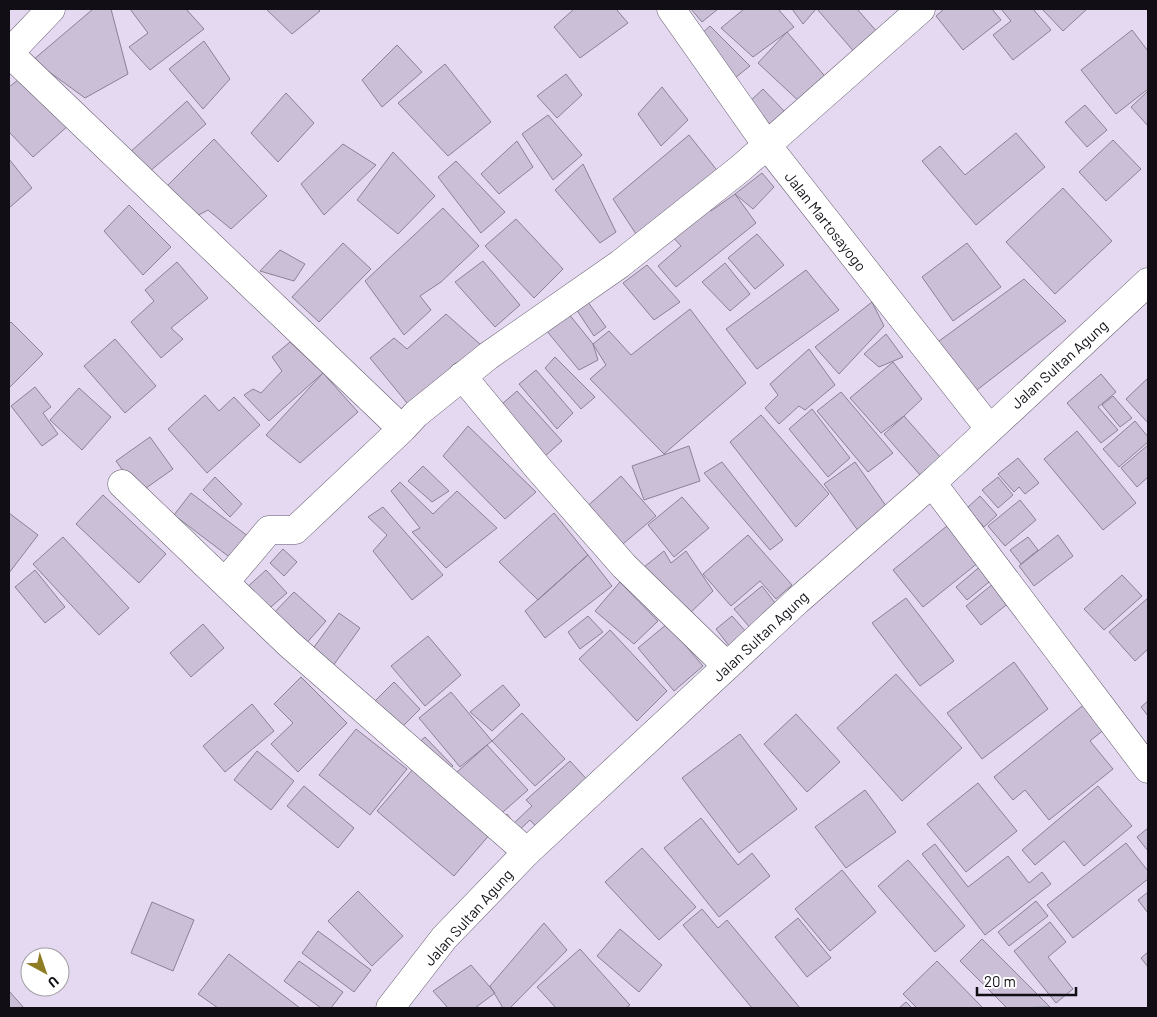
<svg xmlns="http://www.w3.org/2000/svg" width="1157" height="1017" font-family="Barlow,sans-serif">
  <style>
    .building { fill: #cabfd6; stroke: #8b8195 }
    .lines { fill: none; stroke-linecap: round; stroke-linejoin: round }
    .minor-casing { stroke: #635a6d; stroke-width: 29 }
    .tertiary-casing { stroke: #635a6d; stroke-width: 29 }
    .minor { stroke: #fff; stroke-width: 28 }
    .tertiary { stroke: #fff; stroke-width: 28 }
    .labels { text-anchor: middle; dominant-baseline: central; stroke-width: 4; stroke-linejoin: round; paint-order: stroke }
    .street-label { font-size: 15px; fill: #120e16; stroke: #fff }
  </style>
  <rect width="100%" height="100%" fill="#e4d9f0"/>
  <!-- building -->
  <path class="building" d="M 93,9 L 111,9 L 128,74 L 85,98 L 33,60 Z
    M 130,9 L 186,9 L 204,29 L 150,70 L 129,47 L 148,33 Z
    M 266,9 L 318,9 L 320,11 L 292,34 Z
    M 574,9 L 616,9 L 628,23 L 580,58 L 554,27 Z
    M 691,9 L 718,9 L 702,22 Z
    M 744,9 L 778,9 L 794,27 L 753,57 L 721,28 Z
    M 792,9 L 816,9 L 803,24 Z
    M 817,9 L 857,9 L 879,34 L 856,54 Z
    M 944,9 L 992,9 L 1001,20 L 963,50 L 936,16 Z
    M 1001,9 L 1033,9 L 1051,30 L 1013,60 L 993,35 L 1011,21 Z
    M 1042,9 L 1087,9 L 1063,31 Z
    M 710,26 L 750,66 L 731,81 L 700,35 Z
    M 1132,30 L 1148,51 L 1148,89 L 1116,114 L 1081,70 Z
    M 787,32 L 829,81 L 803,105 L 758,63 Z
    M 204,41 L 230,79 L 203,109 L 169,69 Z
    M 397,45 L 422,72 L 382,107 L 362,80 Z
    M 445,64 L 491,122 L 448,156 L 398,103 Z
    M 566,74 L 582,95 L 557,118 L 537,96 Z
    M 23,76 L 69,125 L 33,157 L 9,132 L 9,87 Z
    M 662,87 L 688,120 L 661,146 L 638,114 Z
    M 763,89 L 786,113 L 771,127 L 748,103 Z
    M 1148,91 L 1148,126 L 1131,107 Z
    M 286,93 L 314,123 L 278,162 L 251,133 Z
    M 187,101 L 206,124 L 144,176 L 129,153 Z
    M 1085,105 L 1107,130 L 1087,147 L 1065,122 Z
    M 548,115 L 582,155 L 553,180 L 522,134 Z
    M 1016,133 L 1045,167 L 976,225 L 922,161 L 940,146 L 965,175 Z
    M 689,135 L 720,174 L 638,237 L 613,199 Z
    M 214,139 L 267,196 L 231,229 L 208,210 L 193,218 L 164,189 Z
    M 1113,140 L 1141,169 L 1106,201 L 1079,172 Z
    M 517,141 L 533,167 L 499,194 L 481,174 Z
    M 343,144 L 376,165 L 324,215 L 301,184 Z
    M 393,152 L 435,196 L 398,234 L 357,200 Z
    M 9,159 L 32,188 L 9,208 Z
    M 456,161 L 505,212 L 481,233 L 438,177 Z
    M 583,164 L 616,232 L 600,243 L 555,190 Z
    M 762,173 L 774,187 L 753,209 L 735,194 Z
    M 1063,188 L 1112,241 L 1055,294 L 1006,242 Z
    M 735,194 L 756,223 L 676,287 L 658,266 L 681,246 L 670,234 L 706,206 L 711,211 Z
    M 129,205 L 171,247 L 143,275 L 104,231 Z
    M 443,208 L 479,246 L 441,282 L 420,296 L 431,310 L 404,335 L 365,281 Z
    M 516,219 L 563,269 L 534,298 L 485,246 Z
    M 757,234 L 784,265 L 755,289 L 728,258 Z
    M 343,243 L 371,269 L 319,322 L 292,297 Z
    M 967,243 L 1001,287 L 953,321 L 922,277 Z
    M 280,250 L 305,264 L 294,281 L 260,271 Z
    M 483,261 L 520,305 L 495,327 L 455,282 Z
    M 177,262 L 208,298 L 171,328 L 183,339 L 161,358 L 131,322 L 154,301 L 145,290 Z
    M 725,263 L 750,294 L 730,311 L 702,282 Z
    M 647,265 L 680,302 L 654,320 L 623,283 Z
    M 806,270 L 839,310 L 757,369 L 726,329 Z
    M 1024,279 L 1066,321 L 977,390 L 935,344 Z
    M 585,298 L 606,327 L 594,336 L 574,306 Z
    M 872,302 L 884,326 L 839,374 L 815,347 Z
    M 690,309 L 746,383 L 664,454 L 590,379 L 606,365 L 593,344 L 609,331 L 631,355 Z
    M 568,313 L 593,344 L 598,360 L 579,370 L 546,330 Z
    M 446,314 L 481,345 L 412,409 L 370,358 L 394,338 L 407,349 Z
    M 11,322 L 43,354 L 9,388 L 9,324 Z
    M 886,334 L 903,357 L 879,367 L 864,354 Z
    M 115,339 L 156,386 L 125,413 L 84,366 Z
    M 290,342 L 323,373 L 269,421 L 244,395 L 253,389 L 261,393 L 282,371 L 272,357 Z
    M 809,349 L 835,385 L 805,410 L 799,406 L 779,424 L 765,408 L 778,395 L 770,384 Z
    M 555,357 L 595,397 L 581,409 L 545,368 Z
    M 893,362 L 922,399 L 904,416 L 881,433 L 850,398 Z
    M 536,370 L 573,413 L 557,429 L 519,384 Z
    M 323,373 L 358,412 L 300,463 L 266,435 Z
    M 1101,374 L 1116,392 L 1098,407 L 1118,430 L 1101,443 L 1067,403 Z
    M 1148,378 L 1148,423 L 1126,399 Z
    M 35,387 L 51,407 L 43,413 L 58,434 L 42,446 L 11,406 Z
    M 79,388 L 111,417 L 82,450 L 50,420 Z
    M 517,391 L 562,441 L 544,457 L 502,404 Z
    M 841,392 L 893,453 L 868,472 L 817,411 Z
    M 205,395 L 219,411 L 234,397 L 260,425 L 207,473 L 168,429 Z
    M 1113,396 L 1132,418 L 1120,427 L 1102,405 Z
    M 812,409 L 850,458 L 828,477 L 789,429 Z
    M 761,415 L 829,494 L 796,527 L 730,442 Z
    M 904,416 L 941,458 L 921,476 L 884,434 Z
    M 1135,421 L 1148,437 L 1148,442 L 1119,467 L 1103,449 Z
    M 468,426 L 536,492 L 505,519 L 443,456 Z
    M 1077,431 L 1136,503 L 1103,530 L 1044,459 Z
    M 150,437 L 173,469 L 139,493 L 116,461 Z
    M 1148,445 L 1148,477 L 1137,487 L 1121,468 Z
    M 689,446 L 700,481 L 644,500 L 632,466 Z
    M 1018,458 L 1039,483 L 1025,494 L 1019,487 L 1014,492 L 998,474 Z
    M 722,462 L 783,540 L 770,550 L 704,473 Z
    M 855,462 L 889,510 L 859,532 L 824,484 Z
    M 423,466 L 449,491 L 432,502 L 408,481 Z
    M 621,476 L 656,516 L 617,549 L 583,510 Z
    M 215,477 L 242,504 L 230,517 L 203,490 Z
    M 998,477 L 1013,495 L 998,508 L 982,490 Z
    M 400,482 L 433,514 L 457,491 L 497,528 L 446,568 L 412,532 L 420,528 L 391,491 Z
    M 191,493 L 253,540 L 236,562 L 174,515 Z
    M 103,495 L 166,554 L 139,583 L 76,524 Z
    M 980,496 L 997,515 L 984,527 L 967,508 Z
    M 682,497 L 709,528 L 674,557 L 648,525 Z
    M 1020,500 L 1036,520 L 1005,546 L 988,526 Z
    M 383,507 L 443,575 L 412,600 L 373,551 L 387,535 L 368,517 Z
    M 9,513 L 38,535 L 9,573 Z
    M 554,513 L 588,555 L 538,600 L 499,562 Z
    M 953,521 L 984,558 L 923,607 L 893,570 Z
    M 748,535 L 792,585 L 776,599 L 760,581 L 731,606 L 703,574 Z
    M 1058,535 L 1073,556 L 1034,586 L 1019,566 Z
    M 63,537 L 129,608 L 99,635 L 33,564 Z
    M 1028,537 L 1038,550 L 1021,564 L 1010,550 Z
    M 283,549 L 297,562 L 284,576 L 270,563 Z
    M 664,551 L 671,563 L 686,551 L 713,591 L 690,613 L 639,571 Z
    M 588,555 L 612,586 L 545,638 L 525,611 Z
    M 983,564 L 994,578 L 967,600 L 956,587 Z
    M 35,570 L 65,607 L 45,623 L 15,587 Z
    M 266,570 L 287,593 L 264,613 L 244,590 Z
    M 1122,575 L 1142,596 L 1104,630 L 1084,609 Z
    M 620,582 L 658,621 L 634,644 L 595,611 Z
    M 994,583 L 1010,602 L 981,625 L 966,606 Z
    M 762,586 L 779,608 L 752,630 L 734,609 Z
    M 294,592 L 326,621 L 303,647 L 270,617 Z
    M 906,598 L 954,661 L 920,686 L 872,623 Z
    M 1148,598 L 1148,649 L 1135,661 L 1109,632 Z
    M 339,613 L 360,628 L 330,670 L 309,654 Z
    M 588,616 L 603,632 L 580,649 L 568,632 Z
    M 732,616 L 747,633 L 730,647 L 716,629 Z
    M 203,624 L 224,648 L 191,677 L 170,653 Z
    M 667,624 L 703,666 L 674,691 L 638,648 Z
    M 610,630 L 667,691 L 637,721 L 579,659 Z
    M 428,636 L 461,675 L 425,706 L 391,666 Z
    M 1014,662 L 1048,709 L 982,759 L 947,713 Z
    M 896,674 L 962,748 L 902,801 L 837,728 Z
    M 301,677 L 347,723 L 298,772 L 271,744 L 293,723 L 274,704 Z
    M 394,682 L 420,709 L 399,730 L 372,704 Z
    M 503,685 L 520,705 L 492,731 L 470,712 Z
    M 451,692 L 492,741 L 460,767 L 419,718 Z
    M 1148,701 L 1148,716 L 1141,707 Z
    M 1086,703 L 1106,728 L 1090,741 L 1113,769 L 1049,820 L 1025,790 L 1013,800 L 994,777 Z
    M 252,704 L 274,731 L 225,772 L 203,746 Z
    M 522,713 L 565,759 L 535,786 L 492,741 Z
    M 796,714 L 840,762 L 807,792 L 764,744 Z
    M 356,729 L 407,769 L 370,815 L 319,775 Z
    M 740,734 L 797,809 L 739,853 L 682,778 Z
    M 425,737 L 453,766 L 444,775 L 415,746 Z
    M 487,745 L 528,790 L 496,818 L 456,773 Z
    M 257,751 L 294,781 L 271,810 L 234,780 Z
    M 570,761 L 592,785 L 540,831 L 530,820 L 513,836 L 500,821 L 507,814 L 514,823 L 532,806 L 526,800 Z
    M 414,768 L 491,833 L 454,876 L 377,811 Z
    M 978,783 L 1017,831 L 966,872 L 927,824 Z
    M 304,786 L 354,828 L 338,848 L 287,806 Z
    M 1098,786 L 1132,826 L 1084,866 L 1064,841 L 1035,865 L 1022,850 Z
    M 865,790 L 896,832 L 846,868 L 815,827 Z
    M 701,818 L 738,865 L 752,853 L 770,876 L 719,917 L 664,848 Z
    M 1148,828 L 1148,851 L 1137,837 Z
    M 1126,843 L 1148,871 L 1148,879 L 1073,938 L 1047,905 Z
    M 935,844 L 968,887 L 1008,856 L 1029,883 L 1042,872 L 1051,884 L 985,935 L 922,854 Z
    M 642,848 L 696,907 L 659,940 L 605,882 Z
    M 908,860 L 965,926 L 935,952 L 878,886 Z
    M 842,870 L 876,912 L 830,951 L 795,909 Z
    M 358,891 L 403,936 L 372,966 L 328,921 Z
    M 1148,892 L 1148,913 L 1138,900 Z
    M 1036,901 L 1048,916 L 1009,946 L 998,932 Z
    M 152,902 L 194,920 L 173,971 L 131,953 Z
    M 702,909 L 718,928 L 727,920 L 800,1008 L 752,1008 L 683,925 Z
    M 798,918 L 831,958 L 807,977 L 775,937 Z
    M 1050,922 L 1066,942 L 1048,957 L 1073,989 L 1056,1003 L 1014,951 Z
    M 544,923 L 567,950 L 510,1008 L 503,1008 L 490,986 Z
    M 620,929 L 662,965 L 639,992 L 597,956 Z
    M 318,931 L 371,970 L 354,992 L 302,953 Z
    M 982,939 L 1050,1007 L 1007,1008 L 960,961 Z
    M 580,949 L 630,1005 L 626,1008 L 556,1008 L 537,987 Z
    M 1148,952 L 1148,967 L 1141,958 Z
    M 229,954 L 300,1008 L 218,1008 L 198,994 Z
    M 299,961 L 343,992 L 331,1008 L 321,1008 L 284,981 Z
    M 937,961 L 983,1008 L 917,1008 L 903,994 Z
    M 471,965 L 495,993 L 475,1008 L 448,1008 L 433,991 Z
    M 9,991 L 24,1008 L 9,1008 Z
    M 906,1002 L 912,1008 L 899,1008 Z"/>
  <g class="lines">
    <defs>
      <path id="minor" d="M 671,9 L 766,144 L 989,428
        M 9,53 L 402,429
        M 9,53 L 51,9
        M 462,376 L 538,468 L 624,566 L 727,666
        M 932,483 L 1148,769
        M 122,484 L 289,644 L 527,852
        M 225,582 L 269,530 L 295,530 L 402,429 L 416,414 L 488,356 L 620,264 L 741,168 L 921,9"/>
      <path id="tertiary" d="M 390,1008 L 444,938 L 527,852 L 797,601 L 932,483 L 1148,282"/>
    </defs>
    <!-- minor casing -->
    <use href="#minor" class="minor-casing"/>
    <!-- tertiary casing -->
    <use href="#tertiary" class="tertiary-casing"/>
    <!-- minor -->
    <use href="#minor" class="minor"/>
    <!-- tertiary -->
    <use href="#tertiary" class="tertiary"/>
  </g>
  <g class="labels">
    <!-- street labels -->
    <g class="street-label">
      <text transform="translate(826 221) rotate(52)">Jalan Martosayogo</text>
      <text transform="translate(1059 364) rotate(-42)">Jalan Sultan Agung</text>
      <text transform="translate(760 636) rotate(-43)">Jalan Sultan Agung</text>
      <text transform="translate(468 917) rotate(-48)">Jalan Sultan Agung</text>
    </g>
  </g>
  <!-- border -->
  <rect width="1157" height="1017" fill="none" stroke="#120e16" stroke-width="20"/>
  <!-- north arrow -->
  <g transform="translate(45 972) rotate(140)"><circle r="24" fill="#ffffff" stroke="#a09fa2"/>
  <path d="M0-4L9 19L0 12L-9 19Z" fill="#8f7d23"/>
  <text y="-8" font-size="14" font-weight="bold" text-anchor="middle" fill="#120e16">U</text>
  </g>
  <!-- scale -->
  <path d="M977 987v8h99v-8" fill="none" stroke="#120e16" stroke-width="2.5"/>
  <text x="984" y="987" font-size="15" fill="#120e16" stroke="#ffffff" stroke-width="4" paint-order="stroke">20 m</text>
</svg>
